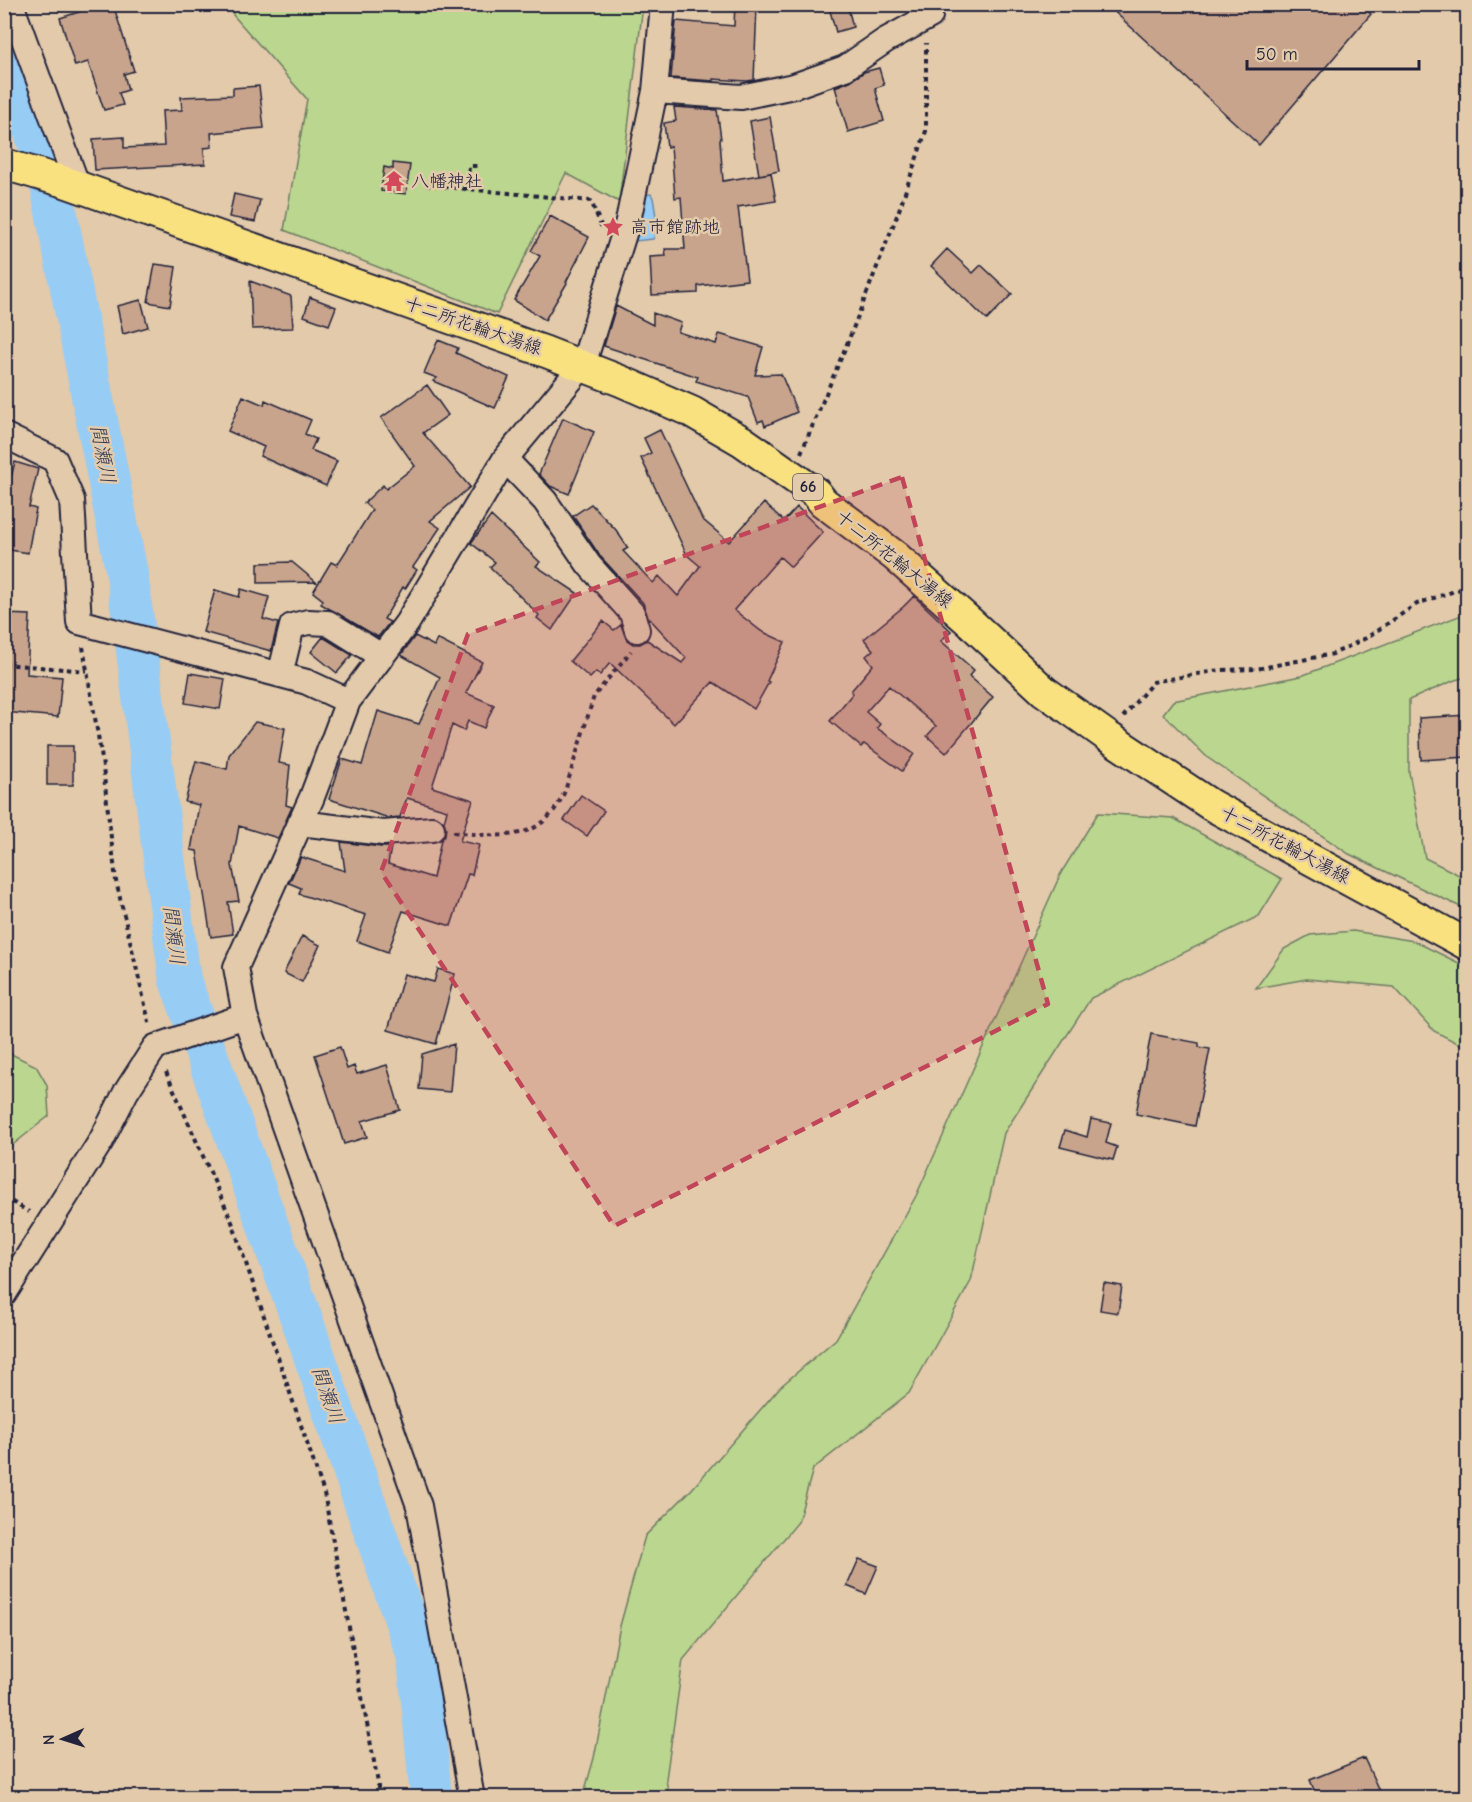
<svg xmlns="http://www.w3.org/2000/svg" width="1472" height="1802" font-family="'Comic Neue','Klee One',sans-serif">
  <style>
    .green { fill: #bbd68e; stroke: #6e7c64; stroke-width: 1.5 }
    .water { fill: #97ccf5; stroke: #6888ab; stroke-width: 1.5 }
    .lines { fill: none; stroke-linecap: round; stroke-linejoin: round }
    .river { stroke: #97ccf5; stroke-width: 42 }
    .building { fill: #c8a48d; stroke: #22223b; stroke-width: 1.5 }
    .minor-casing { stroke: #22223b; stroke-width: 28 }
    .major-casing { stroke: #22223b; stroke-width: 34 }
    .path { stroke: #22223b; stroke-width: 4; stroke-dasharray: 4.5 4.5; stroke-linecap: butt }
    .minor { stroke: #e2caab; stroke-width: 24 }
    .major { stroke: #fae180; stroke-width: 30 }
    .marked { fill: #c04558; fill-opacity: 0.2; stroke: #c04558; stroke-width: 4.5; stroke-dasharray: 12 8; stroke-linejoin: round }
    .labels { text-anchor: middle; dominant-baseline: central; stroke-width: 5; stroke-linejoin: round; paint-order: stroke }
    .shield { fill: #e2caab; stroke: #5c545d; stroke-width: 1.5 }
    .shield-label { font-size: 16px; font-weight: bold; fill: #22223b }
    .poi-label { font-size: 18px; fill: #22223b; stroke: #e2caab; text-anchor: start }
    .street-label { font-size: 18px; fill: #22223b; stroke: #e2caab }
    .water-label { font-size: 20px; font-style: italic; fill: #343c57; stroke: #e2caab }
  </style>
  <rect width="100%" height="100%" fill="#e2caab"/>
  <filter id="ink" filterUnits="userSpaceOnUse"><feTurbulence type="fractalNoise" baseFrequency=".0167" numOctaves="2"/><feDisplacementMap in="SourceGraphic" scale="12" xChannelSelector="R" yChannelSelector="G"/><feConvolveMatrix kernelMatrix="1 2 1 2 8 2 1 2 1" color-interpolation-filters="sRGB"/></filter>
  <g filter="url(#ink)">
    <!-- green -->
    <path class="green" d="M 233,5 L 643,5 L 619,202 L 566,173 L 497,314 L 284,230 L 307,99 L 233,15 Z
      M 1467,608 L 1467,677 L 1455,680 L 1409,700 L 1409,772 L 1425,858 L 1467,879 L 1467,910 L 1349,854 L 1208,758 L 1163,714 L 1173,701 L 1301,676 L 1462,615 Z
      M 1098,813 L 1173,818 L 1282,879 L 1259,916 L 1091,998 L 1004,1133 L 971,1281 L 909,1393 L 813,1469 L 798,1522 L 683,1660 L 666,1779 L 669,1797 L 583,1797 L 594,1758 L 620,1626 L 645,1536 L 692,1489 L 780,1387 L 836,1339 L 916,1196 L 1061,873 Z
      M 1353,931 L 1414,941 L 1467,967 L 1467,1048 L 1434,1031 L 1394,987 L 1307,979 L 1256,988 L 1284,949 L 1310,935 Z
      M 5,1051 L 36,1066 L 47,1085 L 49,1116 L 5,1151 Z"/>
    <!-- water -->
    <path class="water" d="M 651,194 L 653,198 L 658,229 L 653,239 L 635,241 L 645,195 Z"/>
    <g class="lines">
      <!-- river -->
      <path class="river" d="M 4,49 L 47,165 L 127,574 L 180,980 L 304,1326 L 418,1657 L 431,1798"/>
    </g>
    <!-- building -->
    <path class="building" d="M 104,4 L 113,4 L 134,71 L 124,74 L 128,90 L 119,93 L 123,105 L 104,110 L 88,62 L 75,66 L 60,18 Z
      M 735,4 L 757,4 L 754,80 L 747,81 L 713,79 L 714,81 L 671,78 L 676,21 L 734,26 Z
      M 828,4 L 847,4 L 853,27 L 836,32 Z
      M 1106,4 L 1360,4 L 1371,14 L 1259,145 Z
      M 879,68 L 884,85 L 875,88 L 884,121 L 848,132 L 835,87 L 850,81 L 864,72 Z
      M 259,86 L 264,128 L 211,133 L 212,147 L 204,148 L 205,164 L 95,170 L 93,139 L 124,137 L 124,148 L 164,146 L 162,111 L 182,110 L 181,97 L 233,95 L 233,88 Z
      M 674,107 L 717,110 L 721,139 L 720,140 L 723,181 L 771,173 L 776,201 L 738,207 L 747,280 L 698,286 L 698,293 L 652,295 L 650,257 L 666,256 L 665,249 L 685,249 L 681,197 L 675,198 L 671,146 L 667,147 L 664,123 L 676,121 Z
      M 770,117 L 779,171 L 759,175 L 750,121 Z
      M 393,163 L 410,165 L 406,194 L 381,191 L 384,167 L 393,169 Z
      M 234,194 L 260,200 L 255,222 L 229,217 Z
      M 550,216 L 589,237 L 566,282 L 567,283 L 545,320 L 514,300 L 540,256 L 531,251 Z
      M 947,249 L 973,273 L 981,265 L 1012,294 L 987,320 L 931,266 Z
      M 155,264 L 176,267 L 170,306 L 148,302 Z
      M 250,281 L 291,296 L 293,328 L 252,329 Z
      M 310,297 L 336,307 L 329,325 L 304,316 Z
      M 141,300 L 148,327 L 123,334 L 117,306 Z
      M 616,306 L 653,325 L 653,313 L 681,323 L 678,332 L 716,344 L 719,334 L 763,347 L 755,375 L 781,374 L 797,412 L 765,426 L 763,420 L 758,422 L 748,397 L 696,381 L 698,377 L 604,346 Z
      M 438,340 L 458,348 L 456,353 L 509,377 L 495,408 L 433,381 L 437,378 L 424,373 Z
      M 427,385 L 448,415 L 423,433 L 470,487 L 430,521 L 440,528 L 413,567 L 417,570 L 405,589 L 403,587 L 384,619 L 390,622 L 378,637 L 321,604 L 323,600 L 313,592 L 331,562 L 337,565 L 372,510 L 364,503 L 383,485 L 386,489 L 415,466 L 381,418 Z
      M 243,396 L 264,405 L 265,400 L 311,420 L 305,434 L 316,439 L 311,450 L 337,461 L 326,486 L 260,456 L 264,447 L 228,431 Z
      M 563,418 L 594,432 L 569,494 L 550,486 L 539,474 Z
      M 660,430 L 702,519 L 729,542 L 764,503 L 784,521 L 797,507 L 823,532 L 791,567 L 780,557 L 734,610 L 761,631 L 785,642 L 767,681 L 769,682 L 754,709 L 713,682 L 674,724 L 610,663 L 600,675 L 596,672 L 590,678 L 570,661 L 603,621 L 614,630 L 621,625 L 627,640 L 633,644 L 640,644 L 647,640 L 682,663 L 686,658 L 648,617 L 643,603 L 600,556 L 573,516 L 591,504 L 616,530 L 628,548 L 623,551 L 653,583 L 659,576 L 678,596 L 700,566 L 687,555 L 641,458 L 651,453 L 644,438 Z
      M 15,462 L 38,469 L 29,507 L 36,509 L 28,553 L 4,549 L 4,504 Z
      M 491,516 L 540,562 L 536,566 L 577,593 L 552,630 L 537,618 L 539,615 L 490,567 L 495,562 L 471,543 Z
      M 292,562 L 316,582 L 258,583 L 258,563 Z
      M 241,589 L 269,597 L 263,619 L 278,623 L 271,651 L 203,632 L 215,590 L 239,597 Z
      M 914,596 L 951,631 L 941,641 L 974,670 L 969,676 L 993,697 L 946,753 L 927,736 L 936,726 L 889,686 L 866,712 L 880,724 L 877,728 L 914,754 L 902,771 L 864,744 L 861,747 L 830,721 L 853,693 L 851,691 L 873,665 L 866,656 L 873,650 L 864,639 L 903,607 Z
      M 4,614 L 30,615 L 27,674 L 62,677 L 58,717 L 4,712 Z
      M 415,636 L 434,646 L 437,639 L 482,662 L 466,693 L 494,705 L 484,728 L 468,721 L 464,731 L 452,725 L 432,787 L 473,800 L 460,841 L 479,845 L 472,875 L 468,874 L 451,926 L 403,911 L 388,952 L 357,941 L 366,915 L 299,894 L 301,888 L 289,883 L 301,857 L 345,871 L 341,842 L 381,847 L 391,847 L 388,864 L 433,878 L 441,840 L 445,835 L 446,828 L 444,822 L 447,810 L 407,798 L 400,817 L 389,818 L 329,799 L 342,759 L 362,765 L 378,711 L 419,724 L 440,677 L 401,655 Z
      M 323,637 L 352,655 L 337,673 L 311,652 Z
      M 190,673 L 225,679 L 220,709 L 185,703 Z
      M 1467,715 L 1467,757 L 1421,760 L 1419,718 Z
      M 255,722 L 285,728 L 279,763 L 290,765 L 286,805 L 292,807 L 278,838 L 239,826 L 232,865 L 239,901 L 228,902 L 233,934 L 211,937 L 197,851 L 191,850 L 199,805 L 185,802 L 196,761 L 227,769 L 229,755 Z
      M 47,746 L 73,746 L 73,785 L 47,785 Z
      M 581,795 L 604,811 L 587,836 L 564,820 Z
      M 302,936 L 320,945 L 302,982 L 284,973 Z
      M 438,969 L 455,974 L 436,1044 L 388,1030 L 404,974 L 434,982 Z
      M 1151,1034 L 1199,1043 L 1199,1047 L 1210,1049 L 1195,1126 L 1136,1114 Z
      M 454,1044 L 450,1092 L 419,1089 L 422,1054 Z
      M 340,1047 L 347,1069 L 354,1066 L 357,1074 L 387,1065 L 400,1110 L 362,1121 L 367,1137 L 344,1144 L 315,1055 Z
      M 1091,1119 L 1111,1123 L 1106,1143 L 1117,1147 L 1113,1160 L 1060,1147 L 1065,1130 L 1087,1137 Z
      M 1104,1283 L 1122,1286 L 1118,1313 L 1100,1310 Z
      M 859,1559 L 878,1566 L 866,1594 L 847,1586 Z
      M 1364,1758 L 1382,1797 L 1317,1797 L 1310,1780 Z"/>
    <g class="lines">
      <defs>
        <path id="minor" d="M 11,4 L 78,187
          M 655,91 L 741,97 L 794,86 L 845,68 L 886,40 L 930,16
          M 4,435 L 55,460 L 72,500 L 79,622 L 307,682 L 348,701
          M 505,459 L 545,501 L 589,565 L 632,613 L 637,630
          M 280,675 L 292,626 L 308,622 L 328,623 L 381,656
          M 300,823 L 383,833 L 432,829
          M 4,1294 L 101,1141 L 126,1092 L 155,1047 L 245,1016
          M 472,1798 L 419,1506 L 245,1016 L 236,967 L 312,797 L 348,701 L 407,623 L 505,459 L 583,365 L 628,221 L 655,91 L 663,4"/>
        <path id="major" d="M 4,164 L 65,182 L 546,352 L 621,381 L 692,412 L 742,441 L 816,493 L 823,502 L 895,556 L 972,624 L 1044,691 L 1107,736 L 1211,805 L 1468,945"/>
      </defs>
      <!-- minor casing -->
      <use href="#minor" class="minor-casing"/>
      <!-- major casing -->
      <use href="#major" class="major-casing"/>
      <!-- path -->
      <path class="path" d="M 426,185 L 591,201 L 602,228
        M 467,190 L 469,166 L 478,166
        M 801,453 L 849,339 L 898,213 L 926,131 L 926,43
        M 83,647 L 102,759 L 116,881 L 150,1026
        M 4,664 L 87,671
        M 1123,717 L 1153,682 L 1220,670 L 1256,669 L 1333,654 L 1366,638 L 1417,604 L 1460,589 L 1468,577
        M 453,832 C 502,837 542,844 565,791 L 594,696 L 631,651
        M 166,1072 L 232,1222 L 324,1493 L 378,1783 L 378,1798
        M 4,1197 L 29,1212"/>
      <!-- minor -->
      <use href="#minor" class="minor"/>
      <!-- major -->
      <use href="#major" class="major"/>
    </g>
  </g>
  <!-- marked area -->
  <path class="marked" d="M 902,477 L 1048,1004 L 614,1226 L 381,872 L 468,634 Z"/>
  <!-- icons -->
  <defs>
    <symbol id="temple-bare" viewBox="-9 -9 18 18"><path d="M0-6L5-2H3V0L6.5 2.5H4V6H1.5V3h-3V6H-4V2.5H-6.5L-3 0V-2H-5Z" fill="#d1495b" stroke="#e2caab" stroke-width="2.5" paint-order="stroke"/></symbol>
    <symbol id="sight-bare" viewBox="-9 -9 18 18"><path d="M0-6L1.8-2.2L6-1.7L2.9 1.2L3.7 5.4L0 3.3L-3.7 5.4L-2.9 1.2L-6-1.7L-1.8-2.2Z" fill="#d1495b" stroke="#e2caab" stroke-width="2.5" paint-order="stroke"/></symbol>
  </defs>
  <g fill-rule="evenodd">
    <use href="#temple-bare" x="379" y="166" width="30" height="30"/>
    <use href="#sight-bare" x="598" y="212" width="30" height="30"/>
  </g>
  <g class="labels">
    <!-- shield labels -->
    <rect class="shield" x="793" y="474" width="30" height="26" rx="4.5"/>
    <g class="shield-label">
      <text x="808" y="487">66</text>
    </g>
    <!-- poi labels -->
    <g class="poi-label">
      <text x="411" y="181">八幡神社</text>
      <text x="630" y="227">高市館跡地</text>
    </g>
    <!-- street labels -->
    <g class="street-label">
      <text transform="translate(473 326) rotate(19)">十二所花輪大湯線</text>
      <text transform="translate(894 559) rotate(39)">十二所花輪大湯線</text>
      <text transform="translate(1285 845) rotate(28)">十二所花輪大湯線</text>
    </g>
    <!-- water labels -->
    <g class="water-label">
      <text transform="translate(103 454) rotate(79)">間瀬川</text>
      <text transform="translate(174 935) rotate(83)">間瀬川</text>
      <text transform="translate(328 1395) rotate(71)">間瀬川</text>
    </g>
  </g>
  <!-- margin -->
  <rect width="1472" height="1802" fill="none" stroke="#e2caab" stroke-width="24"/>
  <rect x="12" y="12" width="1448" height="1778" fill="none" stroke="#22223b" stroke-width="2" filter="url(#ink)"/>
  <!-- north arrow -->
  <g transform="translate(63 1739) rotate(267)" stroke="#e2caab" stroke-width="4.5" paint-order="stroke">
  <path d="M0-4.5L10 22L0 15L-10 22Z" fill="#22223b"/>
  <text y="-9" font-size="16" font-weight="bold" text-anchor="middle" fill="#22223b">N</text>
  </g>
  <!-- scale -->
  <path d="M1247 60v9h172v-9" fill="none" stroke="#22223b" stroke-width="3"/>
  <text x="1256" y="60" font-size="18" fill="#22223b" stroke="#e2caab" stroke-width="4.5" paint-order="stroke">50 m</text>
</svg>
